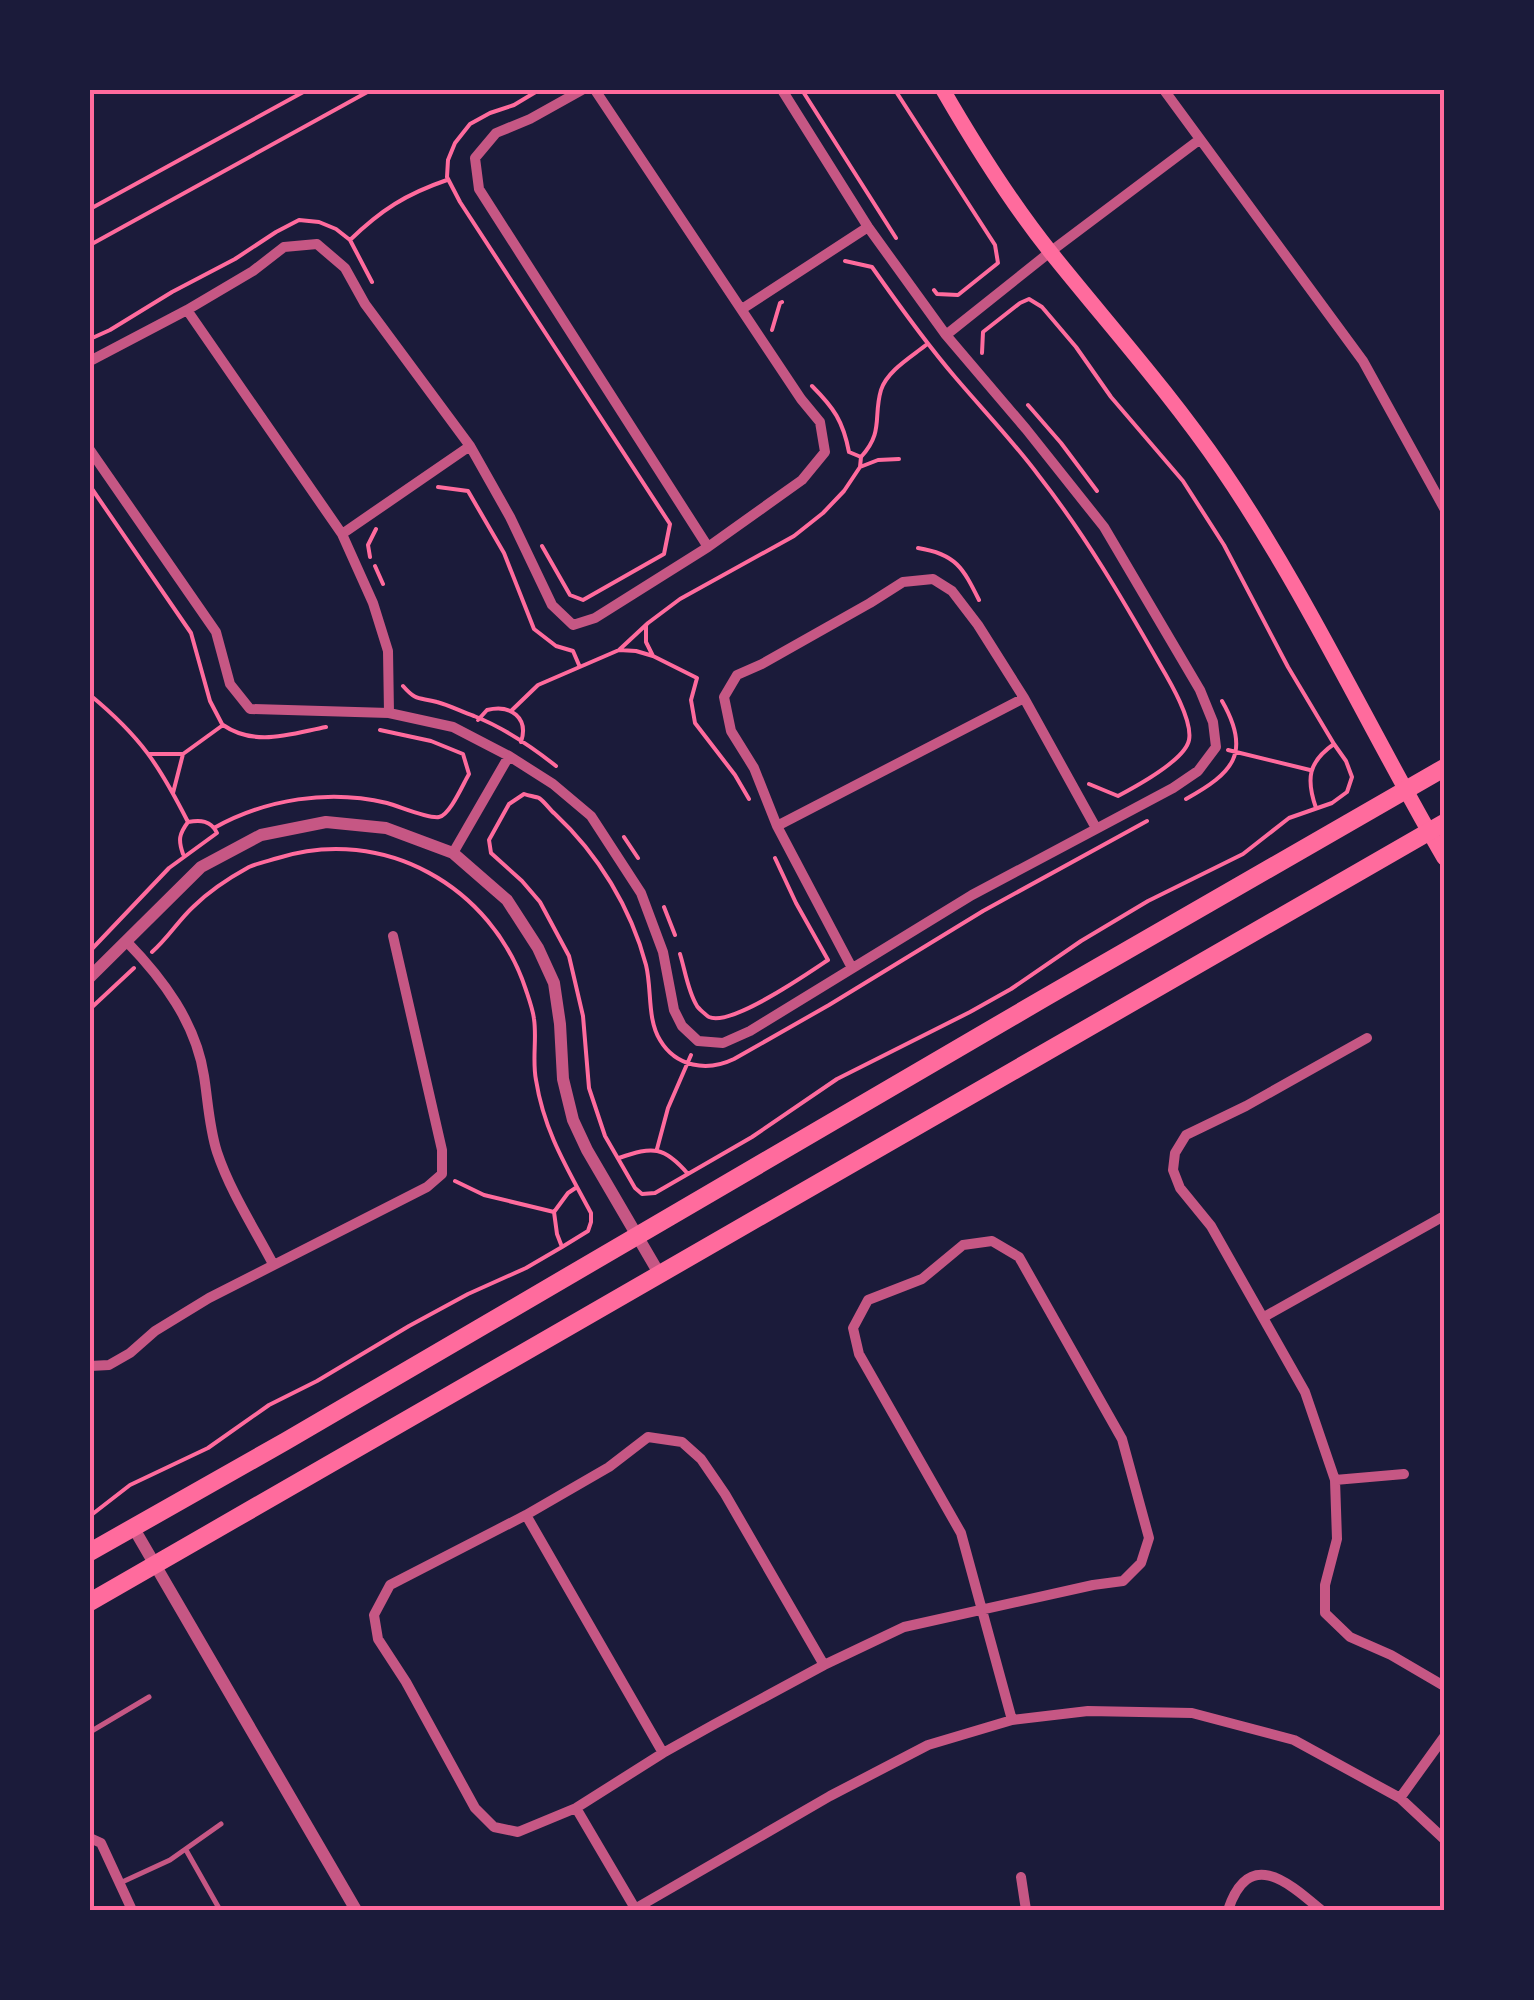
<svg xmlns="http://www.w3.org/2000/svg" width="1534" height="2000" font-family="Bitter,serif">
  <style>
    .lines { fill: none; stroke-linecap: round; stroke-linejoin: round }
    .path { stroke: #ff6b9d; stroke-width: 4 }
    .service { stroke: #c65784; stroke-width: 5 }
    .minor { stroke: #c65784; stroke-width: 10 }
    .tertiary { stroke: #c65784; stroke-width: 12 }
    .secondary { stroke: #ff6b9d; stroke-width: 15 }
    .primary { stroke: #ff6b9d; stroke-width: 18 }
    .neatline { fill: none; stroke: #ff6b9d; stroke-width: 4 }
  </style>
  <rect width="100%" height="100%" fill="#1b1b3a"/>
  <g class="lines">
    <!-- path -->
    <path class="path" d="M 539,90 L 514,105 L 490,113 L 470,124 L 455,143 L 448,160 L 447,177 L 460,202 L 670,524 L 664,554 L 583,600 L 570,595 L 542,546
      M 802,90 L 896,238
      M 895,90 L 995,245 L 998,263 L 958,295 L 937,294 L 934,290
      M 90,209 L 307,90
      M 350,240 C 381,210 406,194 447,180
      M 90,245 L 371,90
      M 845,261 L 872,267 C 898,304 925,342 955,377 C 983,410 1013,441 1039,476 C 1085,535 1122,598 1159,663 C 1169,680 1193,720 1189,740 C 1185,760 1135,787 1118,796 L 1089,784
      M 772,330 L 780,303 L 782,302
      M 90,339 L 110,330 L 172,292 L 235,259 L 276,232 L 299,220 L 319,222 L 336,229 L 350,240 L 372,282
      M 982,353 L 983,332 L 1020,303 L 1029,299 L 1042,307 L 1076,347 L 1111,397 L 1183,481 L 1224,545 L 1288,667 L 1334,744 C 1308,762 1306,779 1316,808
      M 812,386 C 834,408 843,421 849,452 L 861,457
      M 1028,405 L 1061,443 L 1097,491
      M 860,467 L 878,460 L 899,459
      M 90,486 L 191,633 L 210,701 L 222,724
      M 438,487 L 468,491 L 504,553 L 534,629 L 556,646 L 573,651 L 579,665
      M 918,548 C 956,554 963,568 979,600
      M 370,557 L 368,545 L 376,529
      M 375,566 L 383,584
      M 646,625 L 646,642 L 653,656 L 697,678 L 691,700 L 695,723 L 735,775 L 749,799
      M 619,650 L 636,651 L 653,656
      M 403,686 C 417,702 419,697 437,702 C 449,705 462,712 474,716 C 502,727 532,747 556,766
      M 90,695 C 141,737 159,765 188,822 C 200,820 211,820 217,833 L 169,868 L 90,951
      M 511,711 L 538,685 L 619,650 L 648,623 L 680,599 L 794,536 L 823,513 L 844,491 L 860,467 L 861,457 C 884,432 873,417 881,390 C 887,371 911,357 926,345
      M 478,720 L 487,710 C 511,704 529,718 521,742
      M 1228,750 L 1310,770
      M 149,754 L 183,754
      M 173,793 L 183,754 L 223,725 C 255,747 290,734 326,727
      M 1186,799 C 1233,773 1252,753 1222,701
      M 1147,821 L 983,911 L 829,1005 L 734,1059 C 707,1072 676,1067 660,1040 C 647,1019 652,989 646,965 C 631,908 598,854 555,814 C 550,810 545,802 539,798 C 537,797 526,795 524,794 L 509,804 L 489,840 L 491,853 L 522,881 L 540,902 L 569,956 L 583,1016 L 589,1088 L 605,1136 L 635,1188 L 642,1194 L 655,1193 L 752,1137 L 837,1079 L 970,1012 L 1011,989 L 1081,941 L 1148,901 L 1243,854 L 1289,818 L 1332,803 L 1347,792 L 1352,777 L 1346,761 L 1334,744
      M 214,828 C 266,799 329,789 387,803 C 399,806 428,819 439,817 C 450,815 463,784 469,774 L 463,754 L 431,741 L 380,730
      M 624,837 L 638,858
      M 183,854 C 178,840 179,834 188,822
      M 664,907 L 675,935
      M 680,954 C 685,970 688,992 697,1006 C 698,1008 707,1016 709,1017 C 731,1027 807,974 828,960 L 796,903 L 775,858
      M 90,1009 L 134,968
      M 657,1149 L 668,1108 L 691,1055
      M 619,1158 C 653,1146 664,1146 688,1174
      M 455,1181 L 484,1195 L 554,1212
      M 562,1247 L 557,1234 L 554,1212 L 568,1193 L 577,1187
      M 90,1516 L 130,1485 L 208,1448 L 269,1405 L 317,1381 L 409,1326 L 468,1294 L 526,1268 L 562,1247 L 588,1231 L 591,1222 L 591,1213 C 567,1168 544,1131 536,1080 C 532,1060 537,1039 534,1019 C 533,1010 529,999 526,990 C 492,886 383,825 278,858 C 268,861 258,863 249,867 C 229,878 209,891 193,907 C 178,921 168,938 152,952"/>
    <!-- service -->
    <path class="service" d="M 90,1732 L 149,1697
      M 186,1850 L 220,1910
      M 120,1883 L 170,1860 L 221,1824"/>
    <!-- minor -->
    <path class="minor" d="M 582,90 L 530,119 L 496,133 L 475,158 L 479,189 L 708,547
      M 1164,90 L 1363,361 L 1444,508
      M 742,309 L 868,227
      M 187,310 L 342,534 L 373,603 L 388,651 L 389,713
      M 946,335 L 1050,252 L 1199,140
      M 90,361 L 187,310 L 253,271 L 284,247 L 317,244 L 345,268 L 365,304 L 470,446 L 510,517 L 552,605 L 573,625 L 595,618 L 708,547 L 802,480 L 825,452 L 820,422 L 801,399 L 595,90
      M 90,450 L 216,632 L 230,684 L 250,709 L 389,713 L 453,727 L 509,756 L 553,784 L 591,816 L 641,893 L 663,952 L 674,1010 L 682,1026 L 698,1041 L 723,1043 L 750,1031 L 972,895 L 1173,788 L 1198,771 L 1216,747 L 1213,722 L 1200,690 L 1104,527 L 1026,429 L 946,335 L 868,227 L 782,90
      M 342,534 L 470,446
      M 777,826 L 1024,698
      M 453,853 L 509,756
      M 127,942 C 163,979 196,1023 204,1076 C 208,1101 209,1127 217,1152 C 230,1191 254,1228 273,1264
      M 852,968 L 777,826 L 754,768 L 731,731 L 724,697 L 737,675 L 762,664 L 870,603 L 903,582 L 933,579 L 952,591 L 978,625 L 1024,698 L 1096,828
      M 1367,1038 L 1246,1106 L 1186,1135 L 1175,1153 L 1173,1170 L 1180,1188 L 1211,1226 L 1305,1392 L 1335,1480 L 1337,1539 L 1325,1585 L 1325,1613 L 1350,1637 L 1391,1655 L 1444,1686
      M 1264,1317 L 1444,1216
      M 90,1366 L 109,1365 L 130,1353 L 155,1331 L 209,1298 L 427,1187 L 442,1174 L 442,1150 L 393,936
      M 1335,1480 L 1404,1474
      M 526,1515 L 663,1753
      M 824,1665 L 725,1494 L 701,1459 L 682,1442 L 648,1437 L 609,1467 L 526,1515 L 390,1585 L 374,1615 L 378,1639 L 406,1682 L 475,1808 L 494,1827 L 518,1832 L 576,1808 L 663,1753 L 713,1725 L 824,1665 L 904,1627 L 1093,1585 L 1123,1581 L 1141,1563 L 1149,1538 L 1122,1439 L 1019,1257 L 992,1241 L 963,1245 L 922,1279 L 868,1300 L 853,1328 L 859,1354 L 961,1533 L 1012,1720
      M 1400,1798 L 1444,1737
      M 576,1808 L 636,1910
      M 90,1838 L 101,1843 L 132,1910
      M 1021,1877 L 1026,1910
      M 633,1910 L 830,1796 L 928,1745 L 1012,1720 L 1088,1711 L 1192,1713 L 1294,1740 L 1400,1798 L 1444,1839
      M 1228,1910 C 1249,1847 1288,1882 1321,1910"/>
    <!-- tertiary -->
    <path class="tertiary" d="M 90,977 L 201,867 L 261,835 L 326,822 L 386,828 L 453,853 L 507,900 L 538,948 L 554,983 L 560,1024 L 563,1079 L 573,1120 L 587,1150 L 660,1275
      M 133,1527 L 356,1910"/>
    <!-- secondary -->
    <path class="secondary" d="M 943,90 C 976,147 1011,203 1052,254 C 1109,325 1170,393 1222,469 C 1306,592 1369,729 1444,858"/>
    <!-- primary -->
    <path class="primary" d="M 90,1552 L 286,1441 L 1046,997 L 1444,768
      M 90,1602 L 1444,823"/>
  </g>
  <!-- border -->
  <rect width="1534" height="2000" fill="none" stroke="#1b1b3a" stroke-width="185"/>
  <rect x="92" y="92" width="1350" height="1816" class="neatline"/>
</svg>
